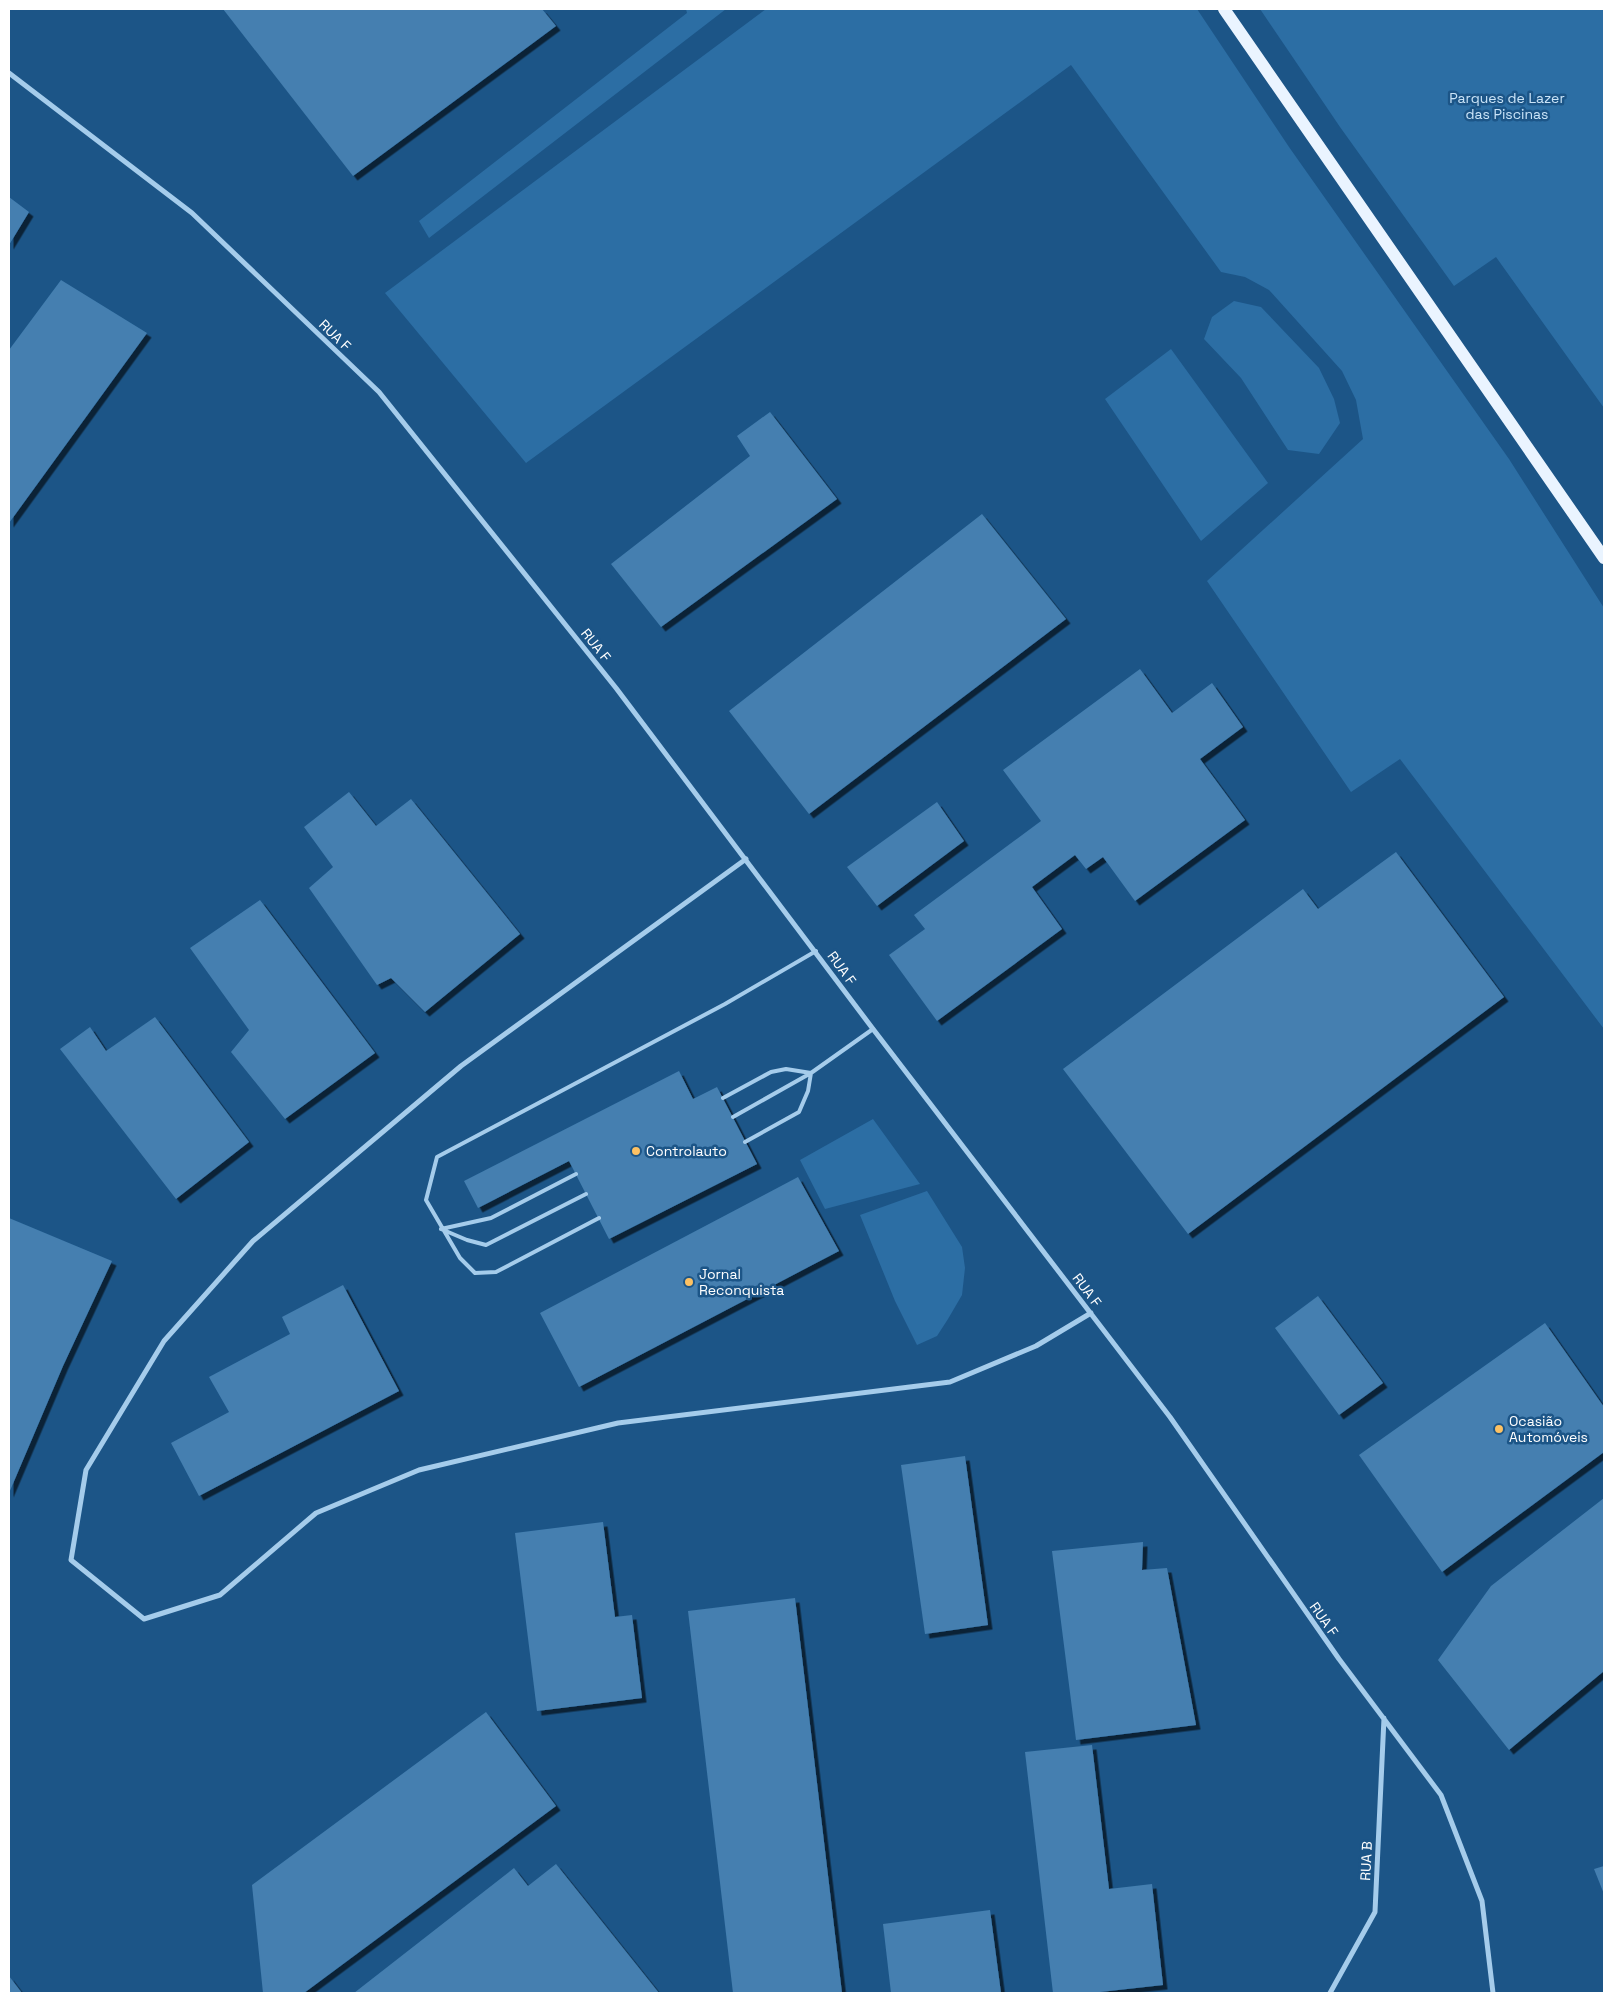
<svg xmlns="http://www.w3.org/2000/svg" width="1613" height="2002" font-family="'Space Grotesk',sans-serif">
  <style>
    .green { fill: #2c6ea4 }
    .building { fill: #447fb0; filter: url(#shadow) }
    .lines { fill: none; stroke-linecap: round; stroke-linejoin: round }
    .service { stroke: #a5cceb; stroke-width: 4 }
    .minor { stroke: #a5cceb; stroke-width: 5 }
    .primary { stroke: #eaf4ff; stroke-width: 12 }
    .poi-dot { fill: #fcc163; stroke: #1c5587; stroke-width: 2 }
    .labels { text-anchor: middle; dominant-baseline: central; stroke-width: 5; stroke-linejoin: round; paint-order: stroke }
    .park-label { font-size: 14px; fill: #cae4f8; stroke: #1c5587 }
    .street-label { font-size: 14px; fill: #fff; stroke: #1c5587 }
    .poi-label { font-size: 14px; fill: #fff; stroke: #1c5587; text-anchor: start }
  </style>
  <defs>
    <filter id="shadow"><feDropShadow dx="4.5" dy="4.5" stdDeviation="0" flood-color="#0009"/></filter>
  </defs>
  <rect width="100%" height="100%" fill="#1c5587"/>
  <!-- green -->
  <path class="green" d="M 686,9 L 726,9 L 429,238 L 419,221 L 687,13 Z
    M 766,9 L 1197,9 L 1289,147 L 1509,459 L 1604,608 L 1604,1029 L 1400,759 L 1351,792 L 1207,581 L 1363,439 L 1356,400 L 1342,371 L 1269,290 L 1245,277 L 1221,272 L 1071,65 L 526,463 L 385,293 Z
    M 1260,9 L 1604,9 L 1604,408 L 1496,257 L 1454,286 L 1340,127 Z
    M 1234,301 L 1261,307 L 1319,368 L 1334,399 L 1340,423 L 1319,454 L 1288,450 L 1241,378 L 1204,339 L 1212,317 Z
    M 1171,349 L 1268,483 L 1201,541 L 1105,399 Z
    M 873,1119 L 920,1184 L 825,1209 L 800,1160 Z
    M 927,1191 L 962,1247 L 965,1268 L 962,1295 L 948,1319 L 937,1336 L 917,1345 L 895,1301 L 860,1215 Z"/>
  <!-- building -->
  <path class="building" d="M 223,9 L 542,9 L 556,26 L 353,176 Z
    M 9,197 L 29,212 L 9,245 Z
    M 61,280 L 147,333 L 9,523 L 9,350 Z
    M 770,412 L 837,499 L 661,627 L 611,564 L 750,456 L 737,436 Z
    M 982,514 L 1066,619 L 809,814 L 729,711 Z
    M 1140,669 L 1172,713 L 1212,683 L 1243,727 L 1200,759 L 1245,820 L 1135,901 L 1103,857 L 1086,869 L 1075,855 L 1032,887 L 1062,929 L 937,1021 L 889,955 L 925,929 L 914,915 L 1041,821 L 1003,770 Z
    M 349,792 L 376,826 L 411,799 L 520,934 L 425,1012 L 391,978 L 377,985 L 309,888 L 333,867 L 304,827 Z
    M 937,802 L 964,841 L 877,906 L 847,867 Z
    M 1396,852 L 1504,997 L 1188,1234 L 1063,1069 L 1303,889 L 1318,909 Z
    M 260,900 L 375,1053 L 285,1119 L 231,1052 L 249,1030 L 190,948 Z
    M 155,1017 L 249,1142 L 176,1199 L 60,1049 L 90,1027 L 106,1051 Z
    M 679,1071 L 693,1099 L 717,1087 L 757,1164 L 609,1239 L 569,1161 L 478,1208 L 464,1181 Z
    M 798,1177 L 839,1251 L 579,1387 L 540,1313 Z
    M 9,1218 L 112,1261 L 63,1366 L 9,1493 Z
    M 343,1285 L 399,1391 L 199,1496 L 171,1443 L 229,1412 L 209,1377 L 290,1334 L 282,1317 Z
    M 1318,1296 L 1383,1383 L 1339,1415 L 1275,1328 Z
    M 1545,1323 L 1604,1407 L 1604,1452 L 1442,1572 L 1359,1455 Z
    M 965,1456 L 988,1625 L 925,1634 L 901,1465 Z
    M 1604,1498 L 1604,1671 L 1509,1750 L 1438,1660 L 1491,1586 Z
    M 603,1522 L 615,1617 L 632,1615 L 642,1698 L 537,1711 L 515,1533 Z
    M 1143,1542 L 1142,1570 L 1167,1568 L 1196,1725 L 1076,1740 L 1052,1551 Z
    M 795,1598 L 842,1993 L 733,1993 L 688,1611 Z
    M 486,1712 L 556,1806 L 304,1993 L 263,1993 L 252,1885 Z
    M 1092,1745 L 1109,1889 L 1152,1884 L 1163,1985 L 1091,1993 L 1053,1993 L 1025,1752 Z
    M 556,1864 L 659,1993 L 354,1993 L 514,1868 L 528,1886 Z
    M 1604,1866 L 1604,1894 L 1594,1869 Z
    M 990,1910 L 1001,1993 L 891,1993 L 883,1924 Z
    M 9,1976 L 22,1993 L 9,1993 Z"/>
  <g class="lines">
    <!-- service -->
    <path class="service" d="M 723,1098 L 771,1072 L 786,1069 L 811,1073 L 873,1029
      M 733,1117 L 811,1073
      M 745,1142 L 799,1112 L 808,1091 L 811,1073
      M 599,1218 L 496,1272 L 475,1273 L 460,1258 L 426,1200 L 437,1157 L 725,1004 L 816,951
      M 441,1229 L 467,1240 L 486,1245 L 586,1194
      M 441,1229 L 491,1218 L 576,1174"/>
    <!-- minor -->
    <path class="minor" d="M 9,73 L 192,213 L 379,392 L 616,688 L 873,1029 L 1170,1417 L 1339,1659 L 1441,1795 L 1482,1901 L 1493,1993
      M 746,859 L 461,1066 L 253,1241 L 164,1341 L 86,1470 L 71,1560 L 144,1619 L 220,1595 L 316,1513 L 419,1470 L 618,1423 L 950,1382 L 1036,1346 L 1091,1313
      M 1330,1993 L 1375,1912 L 1384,1718"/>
    <!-- primary -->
    <path class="primary" d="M 1224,9 L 1604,558"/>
  </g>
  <!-- markers -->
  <g class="poi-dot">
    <circle cx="636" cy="1151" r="5"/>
    <circle cx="689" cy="1282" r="5"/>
    <circle cx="1499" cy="1429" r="5"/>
  </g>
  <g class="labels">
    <!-- park labels -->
    <g class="park-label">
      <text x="1507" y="98">Parques de Lazer<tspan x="1507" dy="16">das Piscinas</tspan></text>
    </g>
    <!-- street labels -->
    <g class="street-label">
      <text transform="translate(335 335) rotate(44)">RUA F</text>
      <text transform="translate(596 645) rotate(51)">RUA F</text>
      <text transform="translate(842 968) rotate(54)">RUA F</text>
      <text transform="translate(1087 1290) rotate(53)">RUA F</text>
      <text transform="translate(1324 1619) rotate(55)">RUA F</text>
      <text transform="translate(1366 1861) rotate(-87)">RUA B</text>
    </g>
    <!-- poi labels -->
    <g class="poi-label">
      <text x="646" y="1151">Controlauto</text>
      <text x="699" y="1274">Jornal<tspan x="699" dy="16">Reconquista</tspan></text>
      <text x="1509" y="1421">Ocasião<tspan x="1509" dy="16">Automóveis</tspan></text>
    </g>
  </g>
  <!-- border -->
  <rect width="1613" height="2002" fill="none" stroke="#ffffff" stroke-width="20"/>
</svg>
